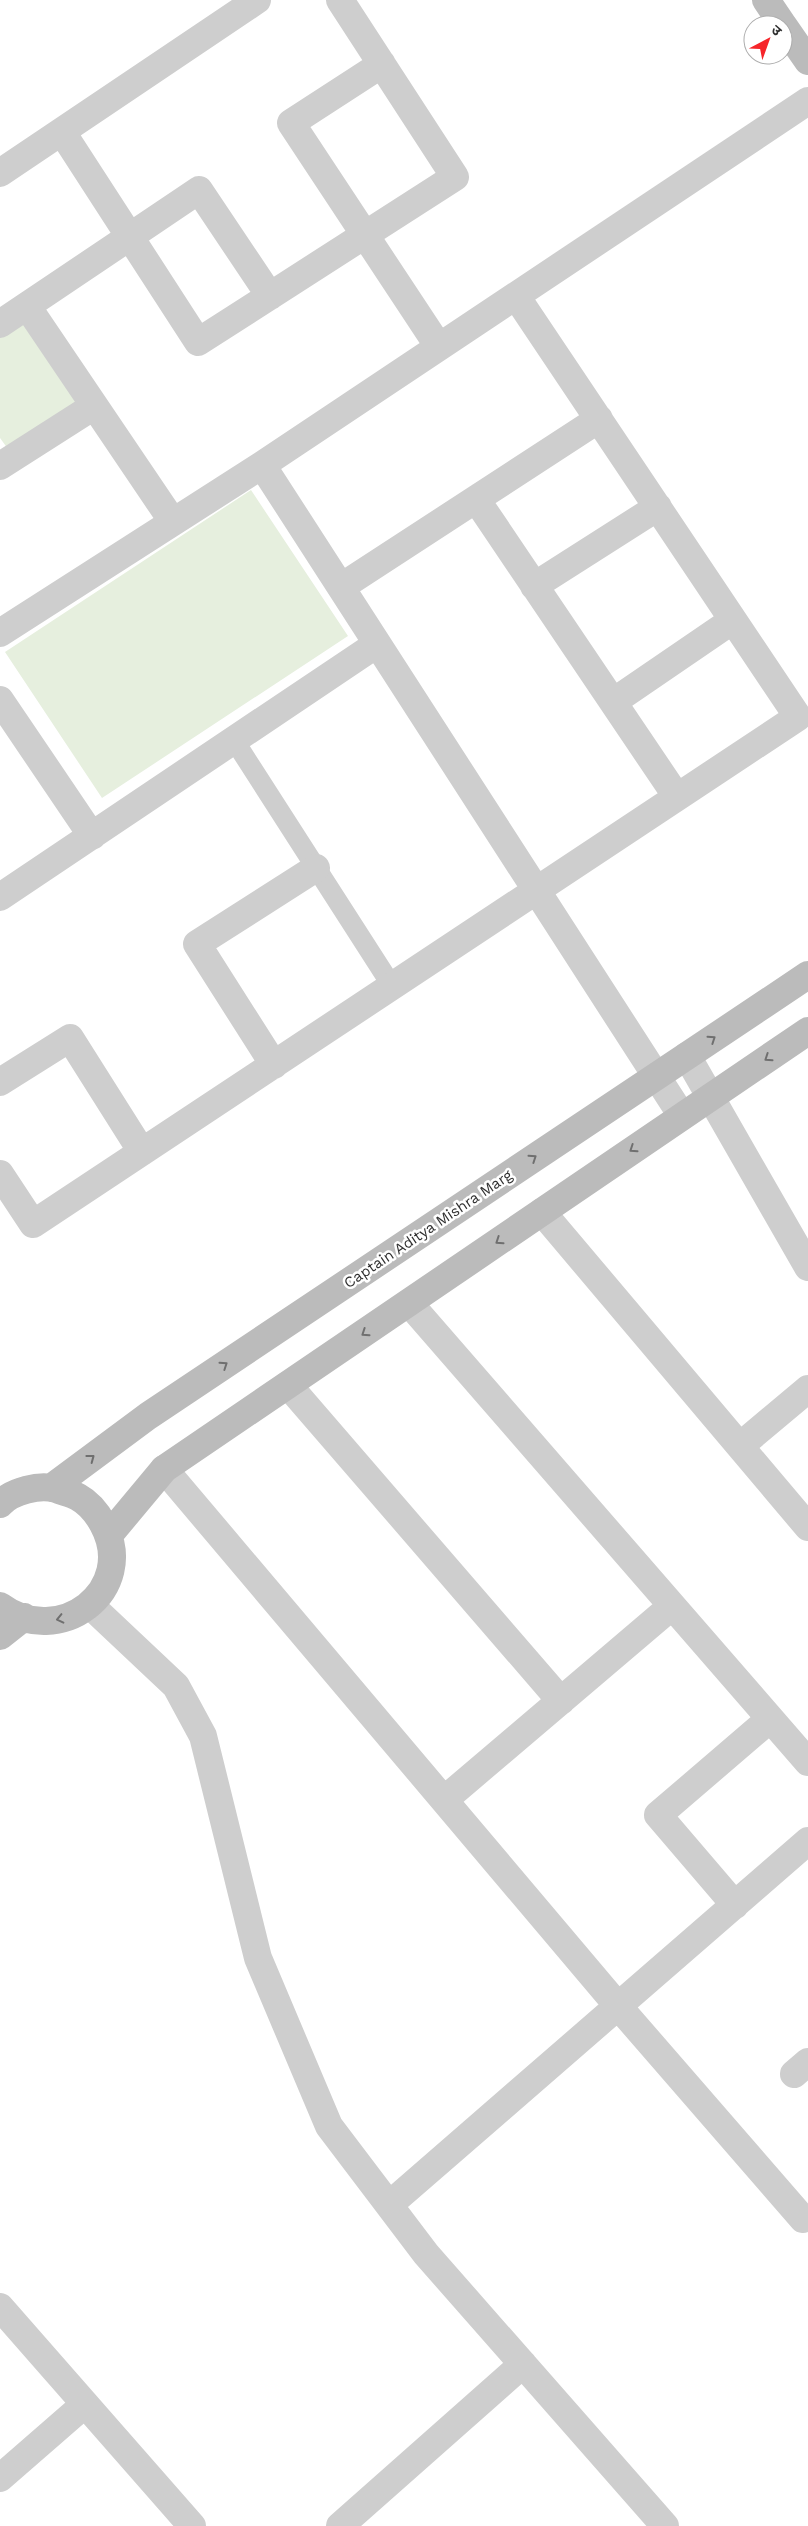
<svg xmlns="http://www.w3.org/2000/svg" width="808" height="2526" font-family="'Work Sans','Noto Sans Devanagari',sans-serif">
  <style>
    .green { fill: #e6efde }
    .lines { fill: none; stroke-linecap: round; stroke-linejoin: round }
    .lane { stroke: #cecece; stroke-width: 20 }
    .street { stroke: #cecece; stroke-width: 28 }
    .secondary { stroke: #bbb; stroke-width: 28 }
    .oneway { stroke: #6f6f6f }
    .labels { text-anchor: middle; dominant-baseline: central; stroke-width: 5; stroke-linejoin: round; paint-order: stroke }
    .street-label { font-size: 15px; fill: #313131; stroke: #fff }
  </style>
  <rect width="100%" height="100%" fill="#fff"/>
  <!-- green -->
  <path class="green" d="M 24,318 L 80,401 L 8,449 L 0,438 L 0,334 Z
    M 251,490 L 348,636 L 102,798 L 5,652 Z"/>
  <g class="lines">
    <!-- lane -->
    <path class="lane" d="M 234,740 L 392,986"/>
    <!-- street -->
    <path class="street" d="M 382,64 L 291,123 L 439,347
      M 62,132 L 198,342 L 455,177 L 340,0
      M 0,173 L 257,0
      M 27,306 L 173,522
      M 0,324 L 199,190 L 270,296
      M 262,465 L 682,1116
      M 0,466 L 94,406
      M 476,499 L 677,797
      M 534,586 L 658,507
      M 341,587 L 599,419
      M 0,633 L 262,465 L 808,101
      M 0,700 L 92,836
      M 613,702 L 733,620
      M 0,897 L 377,644
      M 687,1056 L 808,1267
      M 274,1065 L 197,944 L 316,868
      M 0,1082 L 70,1038 L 142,1152
      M 0,1174 L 33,1224 L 798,717 L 516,296
      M 542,1212 L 808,1527
      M 409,1303 L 808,1762
      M 288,1385 L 561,1701
      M 740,1446 L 808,1389
      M 164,1469 L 618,2006 L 803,2219
      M 90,1605 L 176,1686 L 203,1736 L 258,1958 L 329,2126 L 426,2254 L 665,2526
      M 444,1800 L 672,1606
      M 735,1905 L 658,1815 L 770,1719
      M 794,2074 L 808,2062
      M 389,2205 L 808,1841
      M 0,2307 L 192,2526
      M 0,2478 L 85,2404
      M 340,2526 L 523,2364"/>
    <!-- secondary -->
    <path class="secondary" d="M 766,0 L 783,25
      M 783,25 L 808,61
      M 51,1488 L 148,1416 L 808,975
      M 0,1504 C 12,1491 40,1484 56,1489 C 63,1492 71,1493 78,1497 C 89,1503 97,1513 103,1524 C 139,1590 59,1650 0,1606
      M 109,1535 L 164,1469 L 808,1031
      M 0,1636 L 24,1617"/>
  </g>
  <!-- one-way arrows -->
  <defs><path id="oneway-chevron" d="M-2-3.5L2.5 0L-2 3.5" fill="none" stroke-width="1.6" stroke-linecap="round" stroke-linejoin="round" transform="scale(1.25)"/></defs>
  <g class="oneway">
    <use href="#oneway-chevron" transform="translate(712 1039) rotate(-34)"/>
    <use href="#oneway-chevron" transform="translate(768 1058) rotate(146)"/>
    <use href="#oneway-chevron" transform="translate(633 1149) rotate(146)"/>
    <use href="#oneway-chevron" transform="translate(533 1158) rotate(-34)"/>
    <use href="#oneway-chevron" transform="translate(499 1241) rotate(146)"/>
    <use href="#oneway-chevron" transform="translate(365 1333) rotate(146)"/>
    <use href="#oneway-chevron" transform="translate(224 1365) rotate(-34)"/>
    <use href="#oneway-chevron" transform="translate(91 1458) rotate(-37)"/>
    <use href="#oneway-chevron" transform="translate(60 1619) rotate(167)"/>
  </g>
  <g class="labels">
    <!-- street labels -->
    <g class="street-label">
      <text transform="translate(428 1229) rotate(-34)">Captain Aditya Mishra Marg</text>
    </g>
  </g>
  <!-- north arrow -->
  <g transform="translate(768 40) rotate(41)"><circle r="24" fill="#ffffff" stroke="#adadad"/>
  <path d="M0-4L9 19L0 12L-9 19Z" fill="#f6252a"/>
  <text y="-8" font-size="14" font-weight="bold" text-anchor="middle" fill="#313131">उ</text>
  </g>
</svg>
